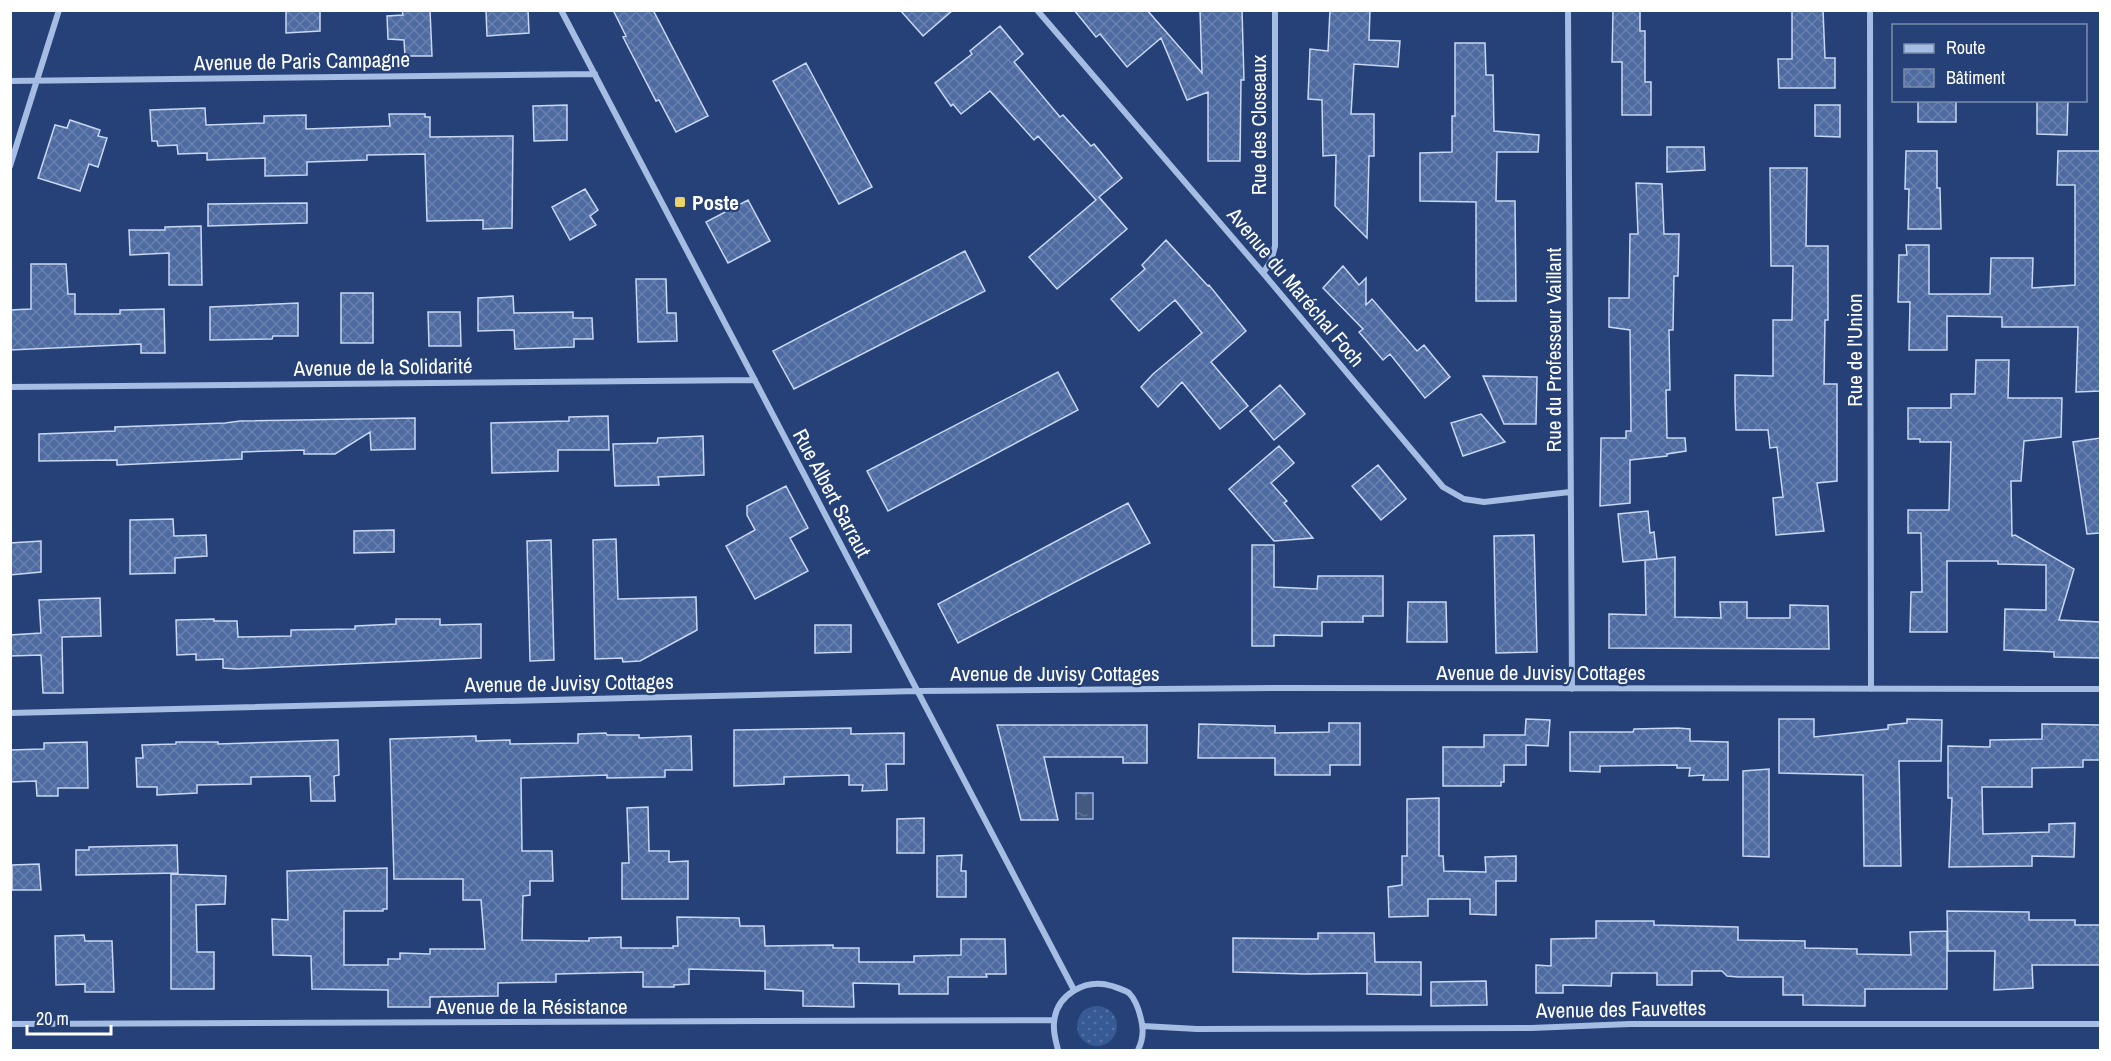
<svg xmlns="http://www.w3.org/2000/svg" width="2111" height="1061" font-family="'Archivo Narrow',sans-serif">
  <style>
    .green { fill: url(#green-dots) }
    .water { fill: url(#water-ripples); stroke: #9ab5e3; stroke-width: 1.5 }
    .building { fill: url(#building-cross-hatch); stroke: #c8d7f2; stroke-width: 1.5 }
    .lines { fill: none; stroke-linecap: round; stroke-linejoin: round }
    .minor { stroke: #a5bce3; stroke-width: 6 }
    .poi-dot { fill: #ecd26a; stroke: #254177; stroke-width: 2 }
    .labels { text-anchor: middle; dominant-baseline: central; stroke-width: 4.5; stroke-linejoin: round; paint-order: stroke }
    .street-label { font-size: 21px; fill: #fff; stroke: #254177 }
    .poi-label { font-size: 21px; font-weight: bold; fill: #fff; stroke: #254177; text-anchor: start }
  </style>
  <defs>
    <pattern id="green-dots" width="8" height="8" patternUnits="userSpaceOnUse" patternTransform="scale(1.5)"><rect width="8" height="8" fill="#385a94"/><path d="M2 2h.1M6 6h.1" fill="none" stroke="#5673a4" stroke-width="1.8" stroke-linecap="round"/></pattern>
    <pattern id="water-ripples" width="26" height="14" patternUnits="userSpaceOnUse" patternTransform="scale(1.5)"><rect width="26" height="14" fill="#435980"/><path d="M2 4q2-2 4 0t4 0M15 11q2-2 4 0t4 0" fill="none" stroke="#5f7293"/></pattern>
    <pattern id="building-cross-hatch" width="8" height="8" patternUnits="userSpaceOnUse" patternTransform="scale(1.5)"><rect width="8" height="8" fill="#4d6ba0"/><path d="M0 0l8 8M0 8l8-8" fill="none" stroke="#6881ae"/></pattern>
  </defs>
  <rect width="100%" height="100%" fill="#254177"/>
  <!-- green -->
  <path class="green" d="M1077 1026a20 20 0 1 1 40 0a20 20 0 1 1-40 0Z"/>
  <!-- water -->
  <path class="water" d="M 1076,793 L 1093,793 L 1093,819 L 1076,819 Z"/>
  <!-- building -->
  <path class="building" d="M 286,10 L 320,10 L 320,31 L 286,33 Z
    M 402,10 L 430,10 L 432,56 L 405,56 L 404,40 L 388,39 L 387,16 L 403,15 Z
    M 486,10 L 528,10 L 529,33 L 487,36 Z
    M 613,10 L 653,10 L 708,116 L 676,132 L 659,100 L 656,101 L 623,37 L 626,36 Z
    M 900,10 L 953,10 L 923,36 Z
    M 1074,10 L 1147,10 L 1202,73 L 1200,10 L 1242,10 L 1244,80 L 1241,80 L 1240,161 L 1208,161 L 1208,92 L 1187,100 L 1161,38 L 1127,67 L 1100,34 L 1096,37 Z
    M 1330,10 L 1370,10 L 1369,40 L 1400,41 L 1398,67 L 1354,64 L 1351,114 L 1374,114 L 1374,156 L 1369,156 L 1367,238 L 1335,206 L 1336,155 L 1323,156 L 1322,100 L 1308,99 L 1310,49 L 1328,51 Z
    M 1613,10 L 1640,10 L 1640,31 L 1645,31 L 1645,82 L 1651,82 L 1651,115 L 1622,115 L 1622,62 L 1612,62 Z
    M 1792,10 L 1823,10 L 1825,58 L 1835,58 L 1835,88 L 1779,88 L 1778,59 L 1792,59 Z
    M 1000,26 L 1023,54 L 1014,62 L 1060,117 L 1063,115 L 1091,146 L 1094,144 L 1122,178 L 1099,197 L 1127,229 L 1057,289 L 1029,257 L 1096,200 L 1038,136 L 1034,140 L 990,91 L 961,114 L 953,104 L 951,106 L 935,83 L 972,54 L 970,51 Z
    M 1455,43 L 1485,43 L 1486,75 L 1493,75 L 1494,131 L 1539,135 L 1538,152 L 1497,152 L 1496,201 L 1515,201 L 1516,301 L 1476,301 L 1476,202 L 1420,201 L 1420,153 L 1452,152 L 1452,116 L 1455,116 Z
    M 806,63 L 872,187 L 839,204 L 773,81 Z
    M 1918,100 L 1956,100 L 1956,122 L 1918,122 Z
    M 2037,100 L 2068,100 L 2067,135 L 2037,134 Z
    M 567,105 L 567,140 L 534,141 L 533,106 Z
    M 1815,105 L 1840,105 L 1840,137 L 1815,136 Z
    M 205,108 L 206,125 L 264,123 L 264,116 L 306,115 L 306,129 L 390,126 L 389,114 L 425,114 L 425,117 L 430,117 L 430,137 L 513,136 L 512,228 L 483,229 L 483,220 L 427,221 L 425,154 L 367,155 L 367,160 L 307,162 L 307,175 L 265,176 L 265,158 L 207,160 L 207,153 L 178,154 L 177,145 L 158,146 L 157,141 L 152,141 L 150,110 Z
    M 70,120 L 100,130 L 98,136 L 107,138 L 98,167 L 89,164 L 80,191 L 38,178 L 55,125 L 67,128 Z
    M 1667,147 L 1704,147 L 1705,170 L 1667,172 Z
    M 1906,151 L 1937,151 L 1937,188 L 1940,188 L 1941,229 L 1908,229 L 1909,189 L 1905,189 Z
    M 2058,151 L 2100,151 L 2100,391 L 2076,392 L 2078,327 L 2002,327 L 2002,317 L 1947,316 L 1947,350 L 1909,350 L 1910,302 L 1898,302 L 1899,255 L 1907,255 L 1906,245 L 1929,245 L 1929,294 L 1990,294 L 1991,258 L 2033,258 L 2032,288 L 2075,285 L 2075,185 L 2057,185 Z
    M 1770,168 L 1807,168 L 1806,246 L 1828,246 L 1828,320 L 1825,320 L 1824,384 L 1837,384 L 1837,481 L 1817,483 L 1824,531 L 1776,535 L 1773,498 L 1783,497 L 1777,447 L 1770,448 L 1768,430 L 1736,430 L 1735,402 L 1735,375 L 1773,376 L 1773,320 L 1792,320 L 1793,266 L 1771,266 Z
    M 1636,183 L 1662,184 L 1664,234 L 1679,234 L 1678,276 L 1674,276 L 1673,330 L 1669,330 L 1670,390 L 1666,390 L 1667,438 L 1685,438 L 1686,451 L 1667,454 L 1667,456 L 1630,460 L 1630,503 L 1600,506 L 1601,438 L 1626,438 L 1626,431 L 1631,431 L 1630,330 L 1609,327 L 1609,298 L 1629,298 L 1630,234 L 1638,234 Z
    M 585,189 L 598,210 L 590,216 L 596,225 L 570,240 L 552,207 Z
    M 748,200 L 770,241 L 728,263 L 706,222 Z
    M 307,203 L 307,223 L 208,226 L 208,204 Z
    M 201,226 L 202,285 L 169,285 L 169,253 L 130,255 L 129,230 L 165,230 L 165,227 Z
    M 1166,240 L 1208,286 L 1209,285 L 1246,331 L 1211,362 L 1248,406 L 1220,429 L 1182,382 L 1158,407 L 1141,387 L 1153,374 L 1202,333 L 1175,300 L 1139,331 L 1111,299 L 1145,269 L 1142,265 Z
    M 965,251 L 985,291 L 794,389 L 773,351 Z
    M 31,264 L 66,264 L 68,294 L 75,294 L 75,314 L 120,314 L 120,310 L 164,309 L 165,353 L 141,353 L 141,344 L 10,350 L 10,310 L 31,309 Z
    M 1343,266 L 1359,285 L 1366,278 L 1366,305 L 1372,299 L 1417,351 L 1424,345 L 1450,377 L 1425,398 L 1390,354 L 1383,360 L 1359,332 L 1363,329 L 1323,288 Z
    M 636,279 L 666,279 L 667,313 L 676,313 L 677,341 L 638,342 Z
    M 341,293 L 373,293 L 373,343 L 341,343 Z
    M 513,296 L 514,313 L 573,312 L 573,318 L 592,318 L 593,339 L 574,339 L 574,347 L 515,349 L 514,330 L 478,331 L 478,298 Z
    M 298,303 L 298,336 L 273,336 L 272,339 L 210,340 L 210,307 Z
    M 428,312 L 460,312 L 461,346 L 429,346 Z
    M 1976,360 L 2009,360 L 2008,398 L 2062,398 L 2061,437 L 2024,441 L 2021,481 L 2011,481 L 2012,536 L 2015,535 L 2074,569 L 2059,620 L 2100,622 L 2100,658 L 2054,657 L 2054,652 L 2004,650 L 2005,609 L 2046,610 L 2046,565 L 1998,564 L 1998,561 L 1947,561 L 1947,632 L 1910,632 L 1911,592 L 1922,592 L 1921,533 L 1908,533 L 1908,510 L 1949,510 L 1951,442 L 1920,442 L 1920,439 L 1908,439 L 1908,408 L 1951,408 L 1951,394 L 1975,394 Z
    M 1058,372 L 1078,410 L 888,511 L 867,471 Z
    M 1483,376 L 1537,377 L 1536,424 L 1504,424 Z
    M 1280,385 L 1305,414 L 1274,440 L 1250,411 Z
    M 1481,414 L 1505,442 L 1463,456 L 1451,423 Z
    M 608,416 L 609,450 L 558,450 L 558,471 L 492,473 L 491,423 L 569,421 L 569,417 Z
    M 415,418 L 415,449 L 371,450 L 370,432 L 335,454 L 304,454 L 304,450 L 242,452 L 242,459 L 117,465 L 117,460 L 39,461 L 39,434 L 115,431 L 115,427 L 225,423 L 240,421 Z
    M 703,436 L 704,475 L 658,477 L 659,485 L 615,486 L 613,444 L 657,443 L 658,438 Z
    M 2100,438 L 2100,533 L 2087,534 L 2073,442 Z
    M 1279,446 L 1294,463 L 1271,483 L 1287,501 L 1284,503 L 1313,538 L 1274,541 L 1229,489 Z
    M 1378,465 L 1406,499 L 1381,520 L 1352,486 Z
    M 786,486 L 808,528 L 790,538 L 808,571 L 755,599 L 726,546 L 755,530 L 747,515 L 747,506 Z
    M 1128,503 L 1150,543 L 958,643 L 938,604 Z
    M 1648,511 L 1650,533 L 1654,532 L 1657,559 L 1623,562 L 1618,514 Z
    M 173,519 L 174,536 L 206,535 L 207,556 L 175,558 L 175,573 L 130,574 L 130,520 Z
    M 394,530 L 394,552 L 354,553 L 354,531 Z
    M 1534,535 L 1537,652 L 1496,653 L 1494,536 Z
    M 616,539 L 618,599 L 696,597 L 697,630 L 640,661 L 623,662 L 622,658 L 595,659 L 593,540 Z
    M 551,540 L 554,660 L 530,661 L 527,541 Z
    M 41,541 L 41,572 L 10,575 L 10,543 Z
    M 1252,545 L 1274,545 L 1274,587 L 1317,589 L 1318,576 L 1383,576 L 1383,616 L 1363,616 L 1363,622 L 1322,622 L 1322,636 L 1274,635 L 1274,646 L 1252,646 Z
    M 1675,557 L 1675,617 L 1721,618 L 1720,602 L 1747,602 L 1747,618 L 1790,618 L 1790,605 L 1828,606 L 1829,649 L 1609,648 L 1609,614 L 1646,615 L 1645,560 Z
    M 100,598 L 101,636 L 62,637 L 63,693 L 43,693 L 41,655 L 10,656 L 10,635 L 41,633 L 39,600 Z
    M 1408,602 L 1446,602 L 1447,642 L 1407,642 Z
    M 214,619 L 214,621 L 237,621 L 238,637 L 291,636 L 291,630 L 355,629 L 355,626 L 396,624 L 396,619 L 440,619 L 440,625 L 481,624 L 481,658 L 237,669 L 223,668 L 223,659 L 196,660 L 196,654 L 177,655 L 176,620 Z
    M 815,625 L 851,625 L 851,652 L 815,653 Z
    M 1526,719 L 1550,720 L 1548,746 L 1526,745 L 1526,765 L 1504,765 L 1504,782 L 1501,782 L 1501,786 L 1443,786 L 1443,747 L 1484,747 L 1484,735 L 1525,735 Z
    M 1779,719 L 1814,719 L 1814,737 L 1888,729 L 1888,725 L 1907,723 L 1907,719 L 1942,720 L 1941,761 L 1899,761 L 1901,866 L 1864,866 L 1863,775 L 1779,773 Z
    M 1329,723 L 1360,723 L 1360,765 L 1330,765 L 1330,775 L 1275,775 L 1275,758 L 1198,758 L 1199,724 L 1275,726 L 1275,733 L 1329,732 Z
    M 2042,724 L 2100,725 L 2100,760 L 2083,760 L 2083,767 L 2032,768 L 2032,787 L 1982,787 L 1983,834 L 2049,832 L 2049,824 L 2075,823 L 2074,857 L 2032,856 L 2032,866 L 1949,867 L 1952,798 L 1948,798 L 1948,746 L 1990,747 L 1990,740 L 2042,739 Z
    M 997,725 L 1147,725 L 1147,763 L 1123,763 L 1123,757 L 1044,757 L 1058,820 L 1021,820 Z
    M 851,728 L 851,734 L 904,733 L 904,764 L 886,764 L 887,790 L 862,791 L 863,785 L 849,785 L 849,775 L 784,777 L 784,784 L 734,786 L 734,730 Z
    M 1678,728 L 1690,729 L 1690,741 L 1728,742 L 1728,780 L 1703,780 L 1704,775 L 1689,776 L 1690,768 L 1677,768 L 1677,765 L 1600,766 L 1600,772 L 1570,771 L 1570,732 L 1633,732 L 1634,729 Z
    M 606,733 L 607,735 L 639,735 L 639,738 L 691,736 L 692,770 L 665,770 L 665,777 L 607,778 L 607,775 L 521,778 L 522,851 L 552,851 L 553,881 L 530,881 L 530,895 L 523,896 L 522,940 L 589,941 L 589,938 L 621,937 L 621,948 L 673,948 L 673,946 L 678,946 L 677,917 L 739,918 L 740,926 L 764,926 L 765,946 L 833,945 L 833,948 L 859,948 L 859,962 L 914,962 L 914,956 L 961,955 L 961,939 L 1005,939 L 1006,974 L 986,974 L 987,977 L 948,977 L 948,994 L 899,994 L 899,984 L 853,983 L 854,1007 L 803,1006 L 803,991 L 765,989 L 765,971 L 689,969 L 689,984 L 674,985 L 674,987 L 643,987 L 643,972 L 556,974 L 556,982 L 498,983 L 498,996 L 430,997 L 430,1007 L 388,1007 L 388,990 L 312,989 L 311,956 L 273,955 L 272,919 L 288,920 L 287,871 L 312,870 L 387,868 L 387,909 L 383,909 L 383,911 L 344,911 L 344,965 L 388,965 L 388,959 L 400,959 L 400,953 L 430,954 L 430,949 L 485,949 L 481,900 L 463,900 L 463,879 L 394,879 L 390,739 L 476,736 L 476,741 L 510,740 L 510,744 L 578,743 L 578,734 Z
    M 338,740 L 339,775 L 334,776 L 335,801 L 311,801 L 310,776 L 251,777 L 251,784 L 197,785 L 197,793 L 157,795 L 157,787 L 137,787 L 136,758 L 143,758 L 142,745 L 176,744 L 176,742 L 218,742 L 218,744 Z
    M 87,742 L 88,788 L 58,788 L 58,796 L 37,796 L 36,781 L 10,782 L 10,750 L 44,749 L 44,743 Z
    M 1769,769 L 1769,857 L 1743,856 L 1743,771 Z
    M 1439,798 L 1439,856 L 1443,856 L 1444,871 L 1486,872 L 1485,857 L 1516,856 L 1516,881 L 1496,881 L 1496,915 L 1470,914 L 1470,899 L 1428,899 L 1428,916 L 1389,917 L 1388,887 L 1402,885 L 1402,856 L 1407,856 L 1407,799 Z
    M 648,807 L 649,851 L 669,851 L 669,862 L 688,861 L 688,899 L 622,899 L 622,863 L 629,863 L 627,808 Z
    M 924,818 L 924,853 L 897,853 L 897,819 Z
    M 177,845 L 178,873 L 76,875 L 76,850 L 89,850 L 89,847 Z
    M 962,855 L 961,871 L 966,871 L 966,897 L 937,897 L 937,856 Z
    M 39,864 L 41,890 L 12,890 L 12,865 Z
    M 171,874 L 226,876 L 225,904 L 196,905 L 197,952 L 214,952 L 214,989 L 171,989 Z
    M 1947,911 L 2029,912 L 2029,920 L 2075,920 L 2075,925 L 2100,925 L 2100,965 L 2032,965 L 2033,988 L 1994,990 L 1995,951 L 1948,951 Z
    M 1596,921 L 1654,921 L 1654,925 L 1738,927 L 1738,940 L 1805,941 L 1805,948 L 1857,949 L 1857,954 L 1911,955 L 1910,932 L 1947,931 L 1947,989 L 1865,989 L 1865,1006 L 1803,1005 L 1803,995 L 1783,995 L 1783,977 L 1738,977 L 1727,976 L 1722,971 L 1692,971 L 1692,985 L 1657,985 L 1657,973 L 1612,973 L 1611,986 L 1563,985 L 1563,993 L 1536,993 L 1536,965 L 1551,966 L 1551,939 L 1596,938 Z
    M 1318,933 L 1374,933 L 1375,962 L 1421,962 L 1421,995 L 1367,994 L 1367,973 L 1306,974 L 1233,972 L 1233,938 L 1318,939 Z
    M 84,935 L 85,941 L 112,941 L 114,992 L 85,992 L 85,984 L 56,985 L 55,936 Z
    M 1486,981 L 1487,1005 L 1431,1006 L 1431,982 Z"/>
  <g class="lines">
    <!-- minor -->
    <path class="minor" d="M 561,10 L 1074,990
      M 1037,10 L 1263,273 L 1443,487 L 1464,499 L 1484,502 L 1570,492
      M 1568,10 L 1572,689
      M 1870,10 L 1871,689
      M 10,81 L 595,74
      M 10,166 L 59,10
      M 1263,273 L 1271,261 L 1275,246 L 1275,10
      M 10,387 L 755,380
      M 10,713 L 917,691 L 1273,688 L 2100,689
      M 10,1024 L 1054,1020
      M 1143,1026 L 1197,1029 L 1531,1028 L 1630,1024 L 2100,1024
      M 1058,1050 C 1056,1041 1053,1033 1054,1023 C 1056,994 1086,978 1112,986 C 1118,988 1125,990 1129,993 C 1136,1000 1139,1010 1141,1019 C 1144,1030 1143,1040 1138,1050"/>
  </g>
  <!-- markers -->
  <rect class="poi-dot" x="674" y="196" width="12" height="12" rx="3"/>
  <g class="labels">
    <!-- street labels -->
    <g class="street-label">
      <text transform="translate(302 61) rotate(-1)">Avenue de Paris Campagne</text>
      <text transform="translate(1258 125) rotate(-90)">Rue des Closeaux</text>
      <text transform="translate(1296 287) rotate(50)">Avenue du Maréchal Foch</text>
      <text transform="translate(1553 350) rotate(-90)">Rue du Professeur Vaillant</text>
      <text transform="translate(1854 350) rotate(-90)">Rue de l'Union</text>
      <text transform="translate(383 367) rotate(-1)">Avenue de la Solidarité</text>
      <text transform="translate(832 493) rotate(62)">Rue Albert Sarraut</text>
      <text x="1541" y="672">Avenue de Juvisy Cottages</text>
      <text x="1055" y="673">Avenue de Juvisy Cottages</text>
      <text transform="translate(569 683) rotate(-1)">Avenue de Juvisy Cottages</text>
      <text x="532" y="1006">Avenue de la Résistance</text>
      <text transform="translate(1621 1009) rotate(-1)">Avenue des Fauvettes</text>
    </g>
    <!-- poi labels -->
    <g class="poi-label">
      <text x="692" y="202">Poste</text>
    </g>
  </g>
  <!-- border -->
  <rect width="2111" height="1061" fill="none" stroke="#ffffff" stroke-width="24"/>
  <!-- legend -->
  <rect x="1892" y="24" width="195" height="78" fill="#254177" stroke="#7c8dad" stroke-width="1.5"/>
  <rect x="1904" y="44" width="30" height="9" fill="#a5bce3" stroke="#7c8dad" stroke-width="1.5"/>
  <text x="1946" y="54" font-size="18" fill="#ffffff">Route</text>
  <rect x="1904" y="69" width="30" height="18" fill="url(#building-cross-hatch)" stroke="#7c8dad" stroke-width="1.5"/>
  <text x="1946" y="84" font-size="18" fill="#ffffff">Bâtiment</text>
  <!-- scale -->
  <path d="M27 1025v9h84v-9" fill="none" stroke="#ffffff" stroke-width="3"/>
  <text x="36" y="1025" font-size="18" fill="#ffffff" stroke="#254177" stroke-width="4.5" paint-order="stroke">20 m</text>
</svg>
